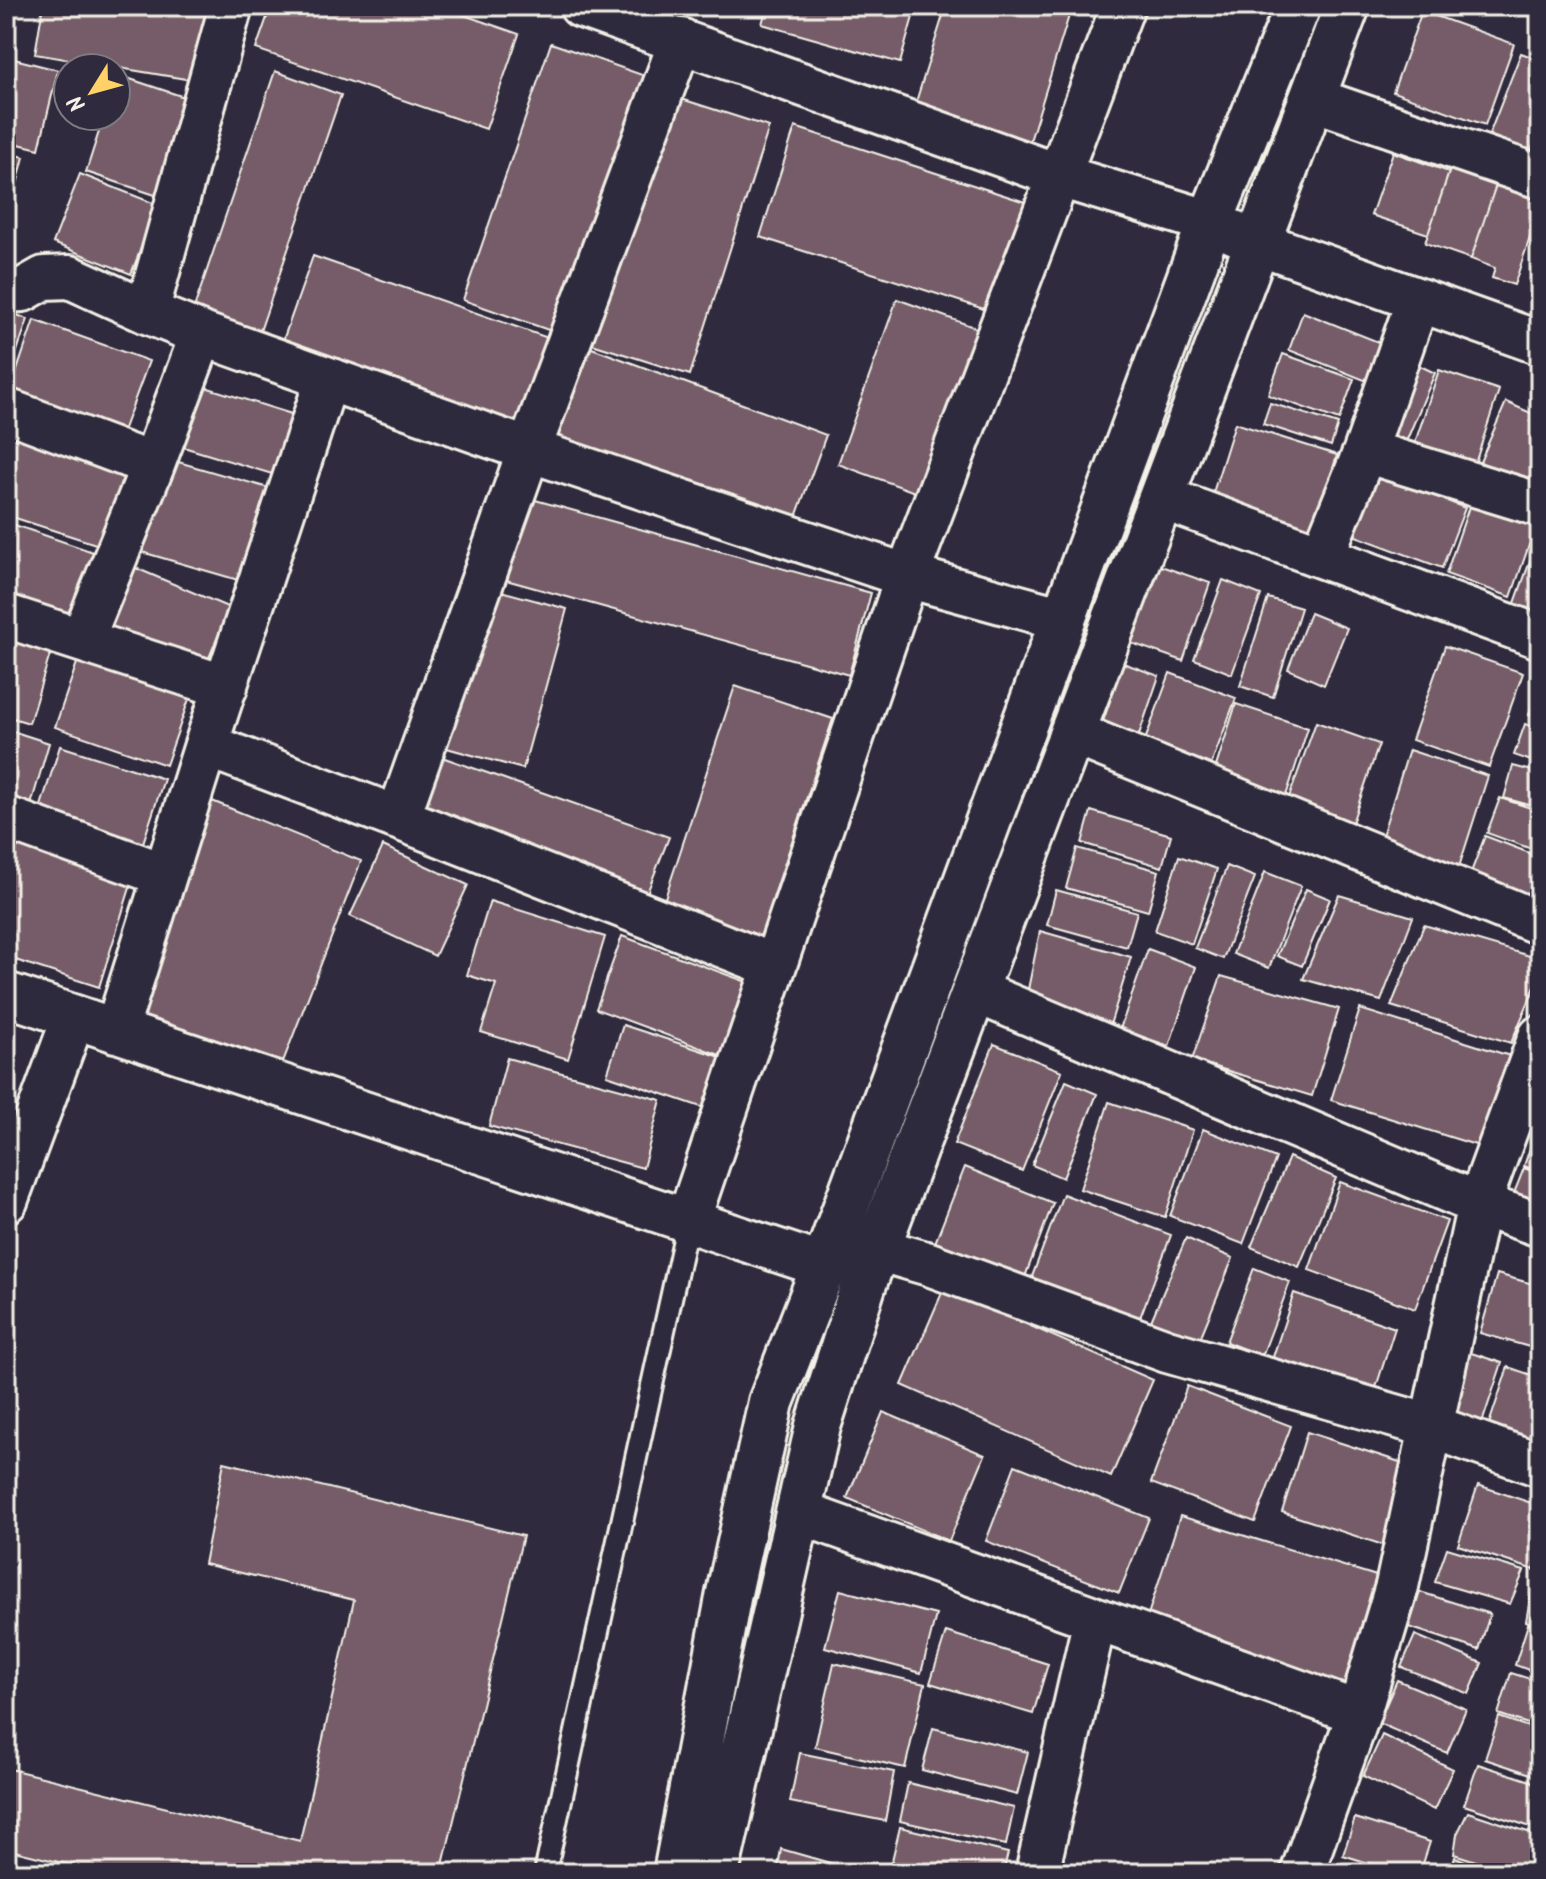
<svg xmlns="http://www.w3.org/2000/svg" width="1546" height="1879" font-family="Kalam,sans-serif">
  <style>
    .building { fill: #745c67; stroke: #f4f1e8; stroke-width: 2 }
    .lines { fill: none; stroke-linecap: round; stroke-linejoin: round }
    .lane-casing { stroke: #f4f1e8; stroke-width: 26 }
    .street-casing { stroke: #f4f1e8; stroke-width: 48 }
    .secondary-casing { stroke: #f4f1e8; stroke-width: 50 }
    .lane { stroke: #2f2a3d; stroke-width: 20 }
    .street { stroke: #2f2a3d; stroke-width: 42 }
    .secondary { stroke: #2f2a3d; stroke-width: 44 }
  </style>
  <rect width="100%" height="100%" fill="#2f2a3d"/>
  <filter id="ink" filterUnits="userSpaceOnUse"><feTurbulence type="fractalNoise" baseFrequency=".0125" numOctaves="2"/><feDisplacementMap in="SourceGraphic" scale="16" xChannelSelector="R" yChannelSelector="G"/><feConvolveMatrix kernelMatrix="1 2 1 2 8 2 1 2 1" color-interpolation-filters="sRGB"/></filter>
  <g filter="url(#ink)">
    <!-- building -->
    <path class="building" d="M 43,6 L 222,6 L 210,83 L 35,54 Z
      M 271,6 L 438,6 L 519,34 L 486,129 L 256,49 Z
      M 767,6 L 916,6 L 900,63 L 762,24 Z
      M 946,6 L 1072,6 L 1030,141 L 915,105 Z
      M 1422,11 L 1514,44 L 1485,125 L 1393,92 Z
      M 551,43 L 645,76 L 557,333 L 463,300 Z
      M 1521,53 L 1540,60 L 1540,128 L 1531,151 L 1489,135 Z
      M 6,57 L 58,70 L 39,149 L 6,141 Z
      M 275,71 L 341,95 L 258,337 L 192,314 Z
      M 118,75 L 199,102 L 167,199 L 86,172 L 104,116 L 116,116 Z
      M 669,95 L 769,127 L 690,375 L 589,343 Z
      M 795,127 L 1025,202 L 990,311 L 760,237 Z
      M 6,152 L 24,157 L 14,196 L 6,194 Z
      M 1393,152 L 1449,172 L 1428,234 L 1371,215 Z
      M 1454,158 L 1500,173 L 1471,259 L 1425,243 Z
      M 1500,173 L 1540,187 L 1540,208 L 1514,285 L 1492,278 L 1495,268 L 1471,259 Z
      M 80,174 L 158,205 L 131,274 L 53,243 Z
      M 313,256 L 554,340 L 523,430 L 281,346 Z
      M 897,299 L 982,330 L 923,495 L 838,464 Z
      M 6,311 L 28,319 L 6,383 Z
      M 1303,312 L 1386,345 L 1372,383 L 1289,350 Z
      M 34,320 L 149,361 L 119,442 L 8,397 Z
      M 581,344 L 826,435 L 792,528 L 547,437 Z
      M 1283,354 L 1354,379 L 1339,420 L 1268,395 Z
      M 1408,360 L 1435,373 L 1406,442 L 1380,432 Z
      M 1439,370 L 1499,390 L 1470,479 L 1410,458 Z
      M 186,381 L 301,417 L 282,477 L 167,442 Z
      M 1506,402 L 1540,417 L 1540,460 L 1529,485 L 1480,462 Z
      M 1270,403 L 1338,424 L 1331,446 L 1263,424 Z
      M 1235,423 L 1337,455 L 1314,532 L 1211,499 Z
      M 6,433 L 128,473 L 102,546 L 6,515 Z
      M 161,457 L 272,489 L 245,582 L 135,550 Z
      M 1371,471 L 1465,508 L 1442,568 L 1345,532 Z
      M 528,498 L 871,593 L 849,675 L 506,580 Z
      M 1472,498 L 1537,522 L 1511,597 L 1446,574 Z
      M 6,522 L 105,556 L 80,629 L 6,603 Z
      M 1540,533 L 1540,616 L 1514,606 Z
      M 124,563 L 230,608 L 203,672 L 97,627 Z
      M 1158,565 L 1210,583 L 1183,661 L 1131,643 Z
      M 1223,580 L 1261,595 L 1232,674 L 1194,659 Z
      M 486,587 L 567,609 L 523,769 L 443,747 Z
      M 1268,598 L 1301,608 L 1273,697 L 1240,686 Z
      M 1310,613 L 1347,628 L 1324,685 L 1288,669 Z
      M 6,630 L 53,645 L 29,723 L 6,716 Z
      M 1445,646 L 1523,673 L 1489,767 L 1412,740 Z
      M 78,660 L 189,699 L 166,765 L 55,727 Z
      M 1123,663 L 1159,676 L 1133,752 L 1097,739 Z
      M 1170,673 L 1236,698 L 1207,776 L 1141,751 Z
      M 1540,684 L 1540,719 L 1529,715 Z
      M 735,686 L 833,719 L 758,943 L 661,910 Z
      M 1236,704 L 1308,728 L 1284,802 L 1212,779 Z
      M 1316,722 L 1379,744 L 1351,826 L 1287,803 Z
      M 1525,724 L 1540,729 L 1540,764 L 1514,755 Z
      M 6,729 L 49,743 L 28,815 L 6,808 Z
      M 60,746 L 164,779 L 143,843 L 40,809 Z
      M 1409,750 L 1488,776 L 1458,870 L 1379,845 Z
      M 439,756 L 669,837 L 645,898 L 422,815 Z
      M 1513,766 L 1540,773 L 1540,808 L 1504,798 Z
      M 1500,798 L 1540,811 L 1540,852 L 1487,833 Z
      M 212,801 L 361,861 L 279,1072 L 138,1019 Z
      M 1091,811 L 1171,835 L 1162,867 L 1082,843 Z
      M 6,835 L 134,875 L 99,987 L 6,957 Z
      M 1485,836 L 1540,857 L 1540,902 L 1470,875 Z
      M 383,846 L 468,885 L 435,956 L 350,916 Z
      M 1077,848 L 1159,871 L 1148,911 L 1066,888 Z
      M 1179,856 L 1217,869 L 1192,944 L 1155,931 Z
      M 1227,866 L 1255,877 L 1223,959 L 1195,948 Z
      M 1265,872 L 1301,886 L 1269,968 L 1233,954 Z
      M 1306,889 L 1330,899 L 1302,966 L 1277,956 Z
      M 1056,890 L 1137,912 L 1127,947 L 1047,925 Z
      M 1339,895 L 1413,917 L 1381,1001 L 1303,979 Z
      M 490,901 L 605,937 L 568,1059 L 481,1032 L 496,984 L 467,975 Z
      M 1424,925 L 1540,959 L 1540,975 L 1511,1043 L 1391,1006 Z
      M 1040,931 L 1131,957 L 1110,1025 L 1026,999 Z
      M 622,936 L 755,985 L 728,1058 L 596,1009 Z
      M 1148,949 L 1196,967 L 1169,1046 L 1120,1029 Z
      M 1221,976 L 1339,1009 L 1312,1096 L 1192,1060 Z
      M 1360,1009 L 1510,1056 L 1482,1147 L 1331,1100 Z
      M 623,1025 L 724,1058 L 707,1109 L 607,1075 Z
      M 994,1044 L 1062,1071 L 1022,1171 L 954,1144 Z
      M 507,1058 L 661,1100 L 643,1168 L 489,1126 Z
      M 1066,1081 L 1097,1094 L 1063,1178 L 1032,1165 Z
      M 1109,1102 L 1193,1130 L 1165,1217 L 1080,1189 Z
      M 1540,1116 L 1540,1142 L 1532,1139 Z
      M 1203,1129 L 1276,1158 L 1243,1244 L 1170,1216 Z
      M 1532,1142 L 1540,1145 L 1540,1172 L 1524,1166 Z
      M 1289,1157 L 1336,1178 L 1299,1267 L 1251,1247 Z
      M 965,1167 L 1053,1203 L 1020,1290 L 929,1258 Z
      M 1524,1168 L 1540,1174 L 1540,1217 L 1509,1206 Z
      M 1340,1182 L 1447,1221 L 1415,1309 L 1309,1270 Z
      M 1063,1194 L 1171,1235 L 1135,1331 L 1027,1290 Z
      M 1186,1238 L 1233,1258 L 1199,1341 L 1151,1321 Z
      M 1254,1268 L 1290,1282 L 1262,1356 L 1226,1342 Z
      M 1497,1274 L 1540,1286 L 1540,1324 L 1533,1348 L 1480,1333 Z
      M 944,1288 L 1153,1380 L 1111,1477 L 902,1385 Z
      M 1294,1293 L 1395,1328 L 1371,1403 L 1269,1369 Z
      M 1462,1350 L 1502,1363 L 1481,1426 L 1442,1414 Z
      M 1508,1367 L 1540,1378 L 1540,1444 L 1488,1427 Z
      M 1187,1386 L 1291,1426 L 1255,1522 L 1151,1483 Z
      M 883,1412 L 985,1455 L 949,1541 L 847,1498 Z
      M 1307,1432 L 1409,1465 L 1383,1545 L 1282,1512 Z
      M 224,1462 L 523,1536 L 441,1873 L 103,1873 L 6,1849 L 6,1768 L 300,1841 L 354,1600 L 204,1564 Z
      M 1015,1465 L 1149,1518 L 1119,1593 L 986,1541 Z
      M 1478,1485 L 1540,1506 L 1540,1552 L 1534,1570 L 1458,1545 Z
      M 1180,1516 L 1383,1578 L 1352,1690 L 1146,1621 Z
      M 1447,1548 L 1524,1571 L 1510,1604 L 1435,1582 Z
      M 1539,1580 L 1540,1580 L 1540,1626 L 1526,1621 L 1530,1598 Z
      M 840,1590 L 936,1615 L 921,1673 L 825,1647 Z
      M 1420,1592 L 1490,1614 L 1479,1650 L 1409,1627 Z
      M 1528,1624 L 1540,1628 L 1540,1674 L 1515,1665 Z
      M 946,1632 L 1048,1664 L 1033,1714 L 930,1683 Z
      M 1415,1635 L 1482,1663 L 1469,1694 L 1401,1667 Z
      M 834,1663 L 925,1684 L 905,1768 L 815,1747 Z
      M 1511,1673 L 1540,1682 L 1540,1728 L 1498,1714 Z
      M 1397,1680 L 1466,1709 L 1447,1753 L 1378,1723 Z
      M 1499,1717 L 1540,1731 L 1540,1777 L 1485,1759 Z
      M 933,1728 L 1028,1752 L 1017,1795 L 922,1770 Z
      M 1382,1735 L 1453,1769 L 1434,1810 L 1363,1776 Z
      M 800,1753 L 894,1772 L 885,1821 L 790,1802 Z
      M 1478,1764 L 1540,1784 L 1540,1830 L 1464,1805 Z
      M 908,1783 L 1014,1808 L 1006,1845 L 900,1821 Z
      M 1468,1812 L 1540,1836 L 1540,1873 L 1513,1873 L 1454,1854 L 1457,1834 Z
      M 1355,1818 L 1430,1842 L 1420,1873 L 1401,1873 L 1343,1855 Z
      M 900,1827 L 1008,1853 L 1003,1873 L 889,1873 Z
      M 781,1849 L 865,1873 L 777,1873 Z
      M 1455,1857 L 1495,1873 L 1450,1873 Z
      M 1339,1864 L 1366,1873 L 1336,1873 Z"/>
    <g class="lines">
      <defs>
        <path id="lane" d="M 545,1873 L 688,1221"/>
        <path id="street" d="M 581,6 L 1060,176 L 1210,222 L 1259,243 L 1540,343
          M 681,40 L 529,450 L 398,818 L 774,966
          M 1313,99 L 1540,177
          M 6,291 L 23,290 L 44,278 L 70,277 L 147,312 L 202,334 L 529,450 L 907,576 L 1063,619
          M 147,312 L 231,6
          M 327,379 L 206,745 L 398,818
          M 6,410 L 153,465
          M 1365,451 L 1540,505
          M 1163,498 L 1540,637
          M 1322,556 L 1365,451 L 1418,300
          M 6,616 L 226,687
          M 82,640 L 153,465 L 202,334
          M 1073,733 L 1540,923
          M 6,818 L 165,875
          M 975,991 L 1479,1204 L 1540,1225
          M 6,994 L 824,1266
          M 116,1031 L 206,745
          M 6,1201 L 74,1017
          M 688,1221 L 907,576 L 1123,6
          M 877,1249 L 929,1264 L 1167,1351 L 1430,1426 L 1540,1465
          M 798,1512 L 1359,1713
          M 1037,1873 L 1095,1619
          M 1302,1873 L 1359,1713 L 1397,1586 L 1479,1204 L 1540,1037"/>
        <path id="secondary" d="M 676,1873 L 729,1593 L 771,1402 L 824,1266 L 1210,222 L 1298,6
          M 716,1873 L 818,1426 L 863,1286 L 1347,6"/>
      </defs>
      <!-- lane casing -->
      <use href="#lane" class="lane-casing"/>
      <!-- street casing -->
      <use href="#street" class="street-casing"/>
      <!-- secondary casing -->
      <use href="#secondary" class="secondary-casing"/>
      <!-- lane -->
      <use href="#lane" class="lane"/>
      <!-- street -->
      <use href="#street" class="street"/>
      <!-- secondary -->
      <use href="#secondary" class="secondary"/>
    </g>
  </g>
  <!-- margin -->
  <rect width="1546" height="1879" fill="none" stroke="#2f2a3d" stroke-width="32"/>
  <rect x="16" y="16" width="1514" height="1847" fill="none" stroke="#f4f1e8" stroke-width="3" filter="url(#ink)"/>
  <!-- north arrow -->
  <g transform="translate(92 92) rotate(233)"><circle r="38" fill="#2f2a3d" stroke="#7e7a81" stroke-width="2"/>
  <path d="M0-6L14 30L0 20L-14 30Z" fill="#ffd166"/>
  <text y="-12" font-size="22" font-weight="bold" text-anchor="middle" fill="#f4f1e8">N</text>
  </g>
</svg>
